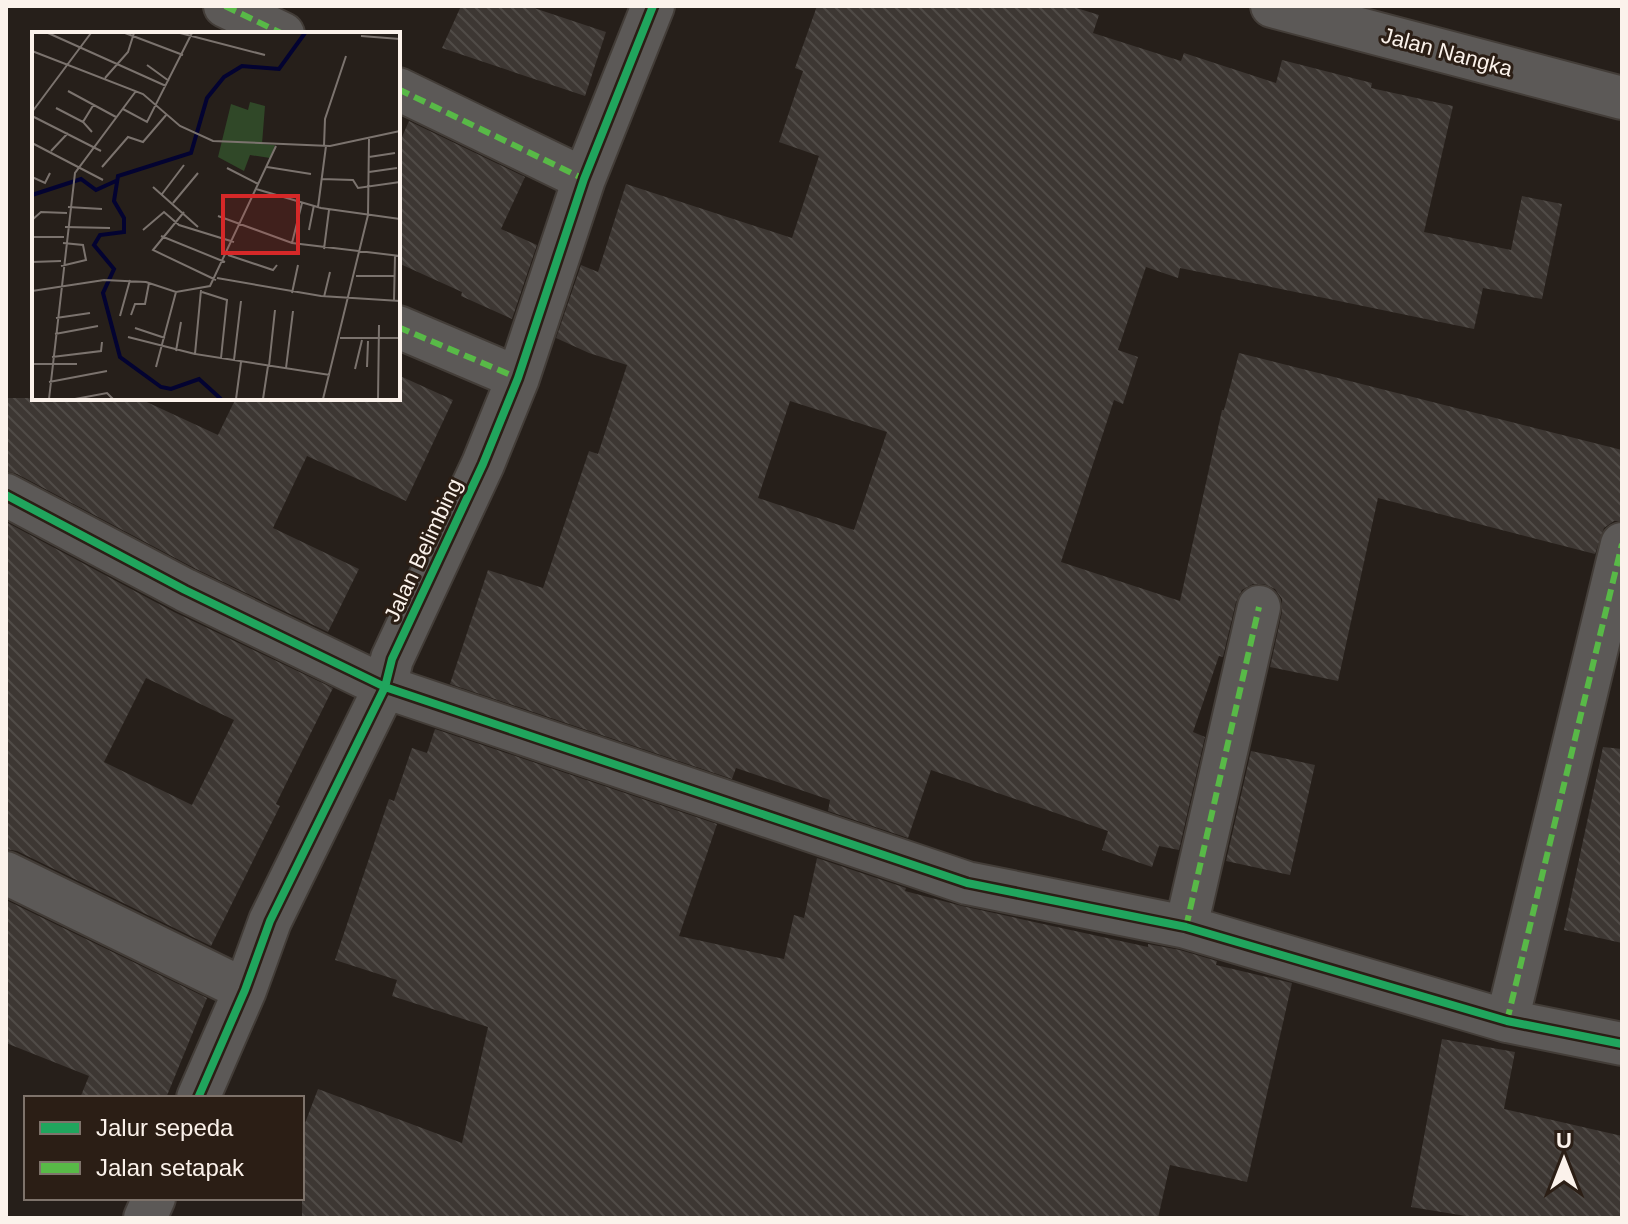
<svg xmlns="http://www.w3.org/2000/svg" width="1628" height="1224" font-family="Arial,sans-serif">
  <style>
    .building { fill: url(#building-back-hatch); fill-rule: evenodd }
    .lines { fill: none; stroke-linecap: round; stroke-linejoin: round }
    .minor-casing { stroke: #433d38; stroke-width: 46 }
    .minor { stroke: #5c5957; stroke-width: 42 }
    .quiet { stroke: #58b947; stroke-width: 6; stroke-dasharray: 12 6; stroke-linecap: butt }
    .cycleway-casing { stroke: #2b1e15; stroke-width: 13 }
    .cycleway { stroke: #20a55d; stroke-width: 8 }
    .labels { text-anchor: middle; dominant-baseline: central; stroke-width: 6; stroke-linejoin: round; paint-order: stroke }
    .street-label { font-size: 22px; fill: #fbf2eb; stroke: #2b1e15 }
    .inset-river { fill: none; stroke: #030331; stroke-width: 4 }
    .inset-road { fill: none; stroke: #7b736e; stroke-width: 2 }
    .view { fill: #d62828; fill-opacity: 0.15; stroke: #d62828; stroke-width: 4 }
    .inset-edge { fill: none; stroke: #fbf2eb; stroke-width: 4 }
  </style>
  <defs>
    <pattern id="building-back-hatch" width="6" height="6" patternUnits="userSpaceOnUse" patternTransform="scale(2)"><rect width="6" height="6" fill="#3d3733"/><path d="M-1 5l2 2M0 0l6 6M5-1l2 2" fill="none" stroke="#504b47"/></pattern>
  </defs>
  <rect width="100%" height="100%" fill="#261f1a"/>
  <!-- building -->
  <path class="building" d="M 461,6 L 528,6 L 606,32 L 585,96 L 442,48 Z
    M 817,6 L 1070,6 L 1099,15 L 1093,33 L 1181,61 L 1184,53 L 1276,83 L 1282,60 L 1372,83 L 1371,88 L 1453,106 L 1424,232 L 1511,250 L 1522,196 L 1562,204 L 1542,299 L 1483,288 L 1474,329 L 1180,268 L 1178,278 L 1146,267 L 1118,350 L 1138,357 L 1123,404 L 1114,400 L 1061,562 L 1180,601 L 1222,410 L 1224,410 L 1239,353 L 1622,450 L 1622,521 L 1614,521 L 1604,528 L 1595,554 L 1378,498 L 1338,681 L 1270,667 L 1282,612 L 1282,599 L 1275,589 L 1264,584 L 1253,584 L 1242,590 L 1236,602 L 1223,657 L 1219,656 L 1193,732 L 1205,737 L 1179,850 L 1159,846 L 1152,867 L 1102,850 L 1108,831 L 931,770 L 908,838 L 828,811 L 830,800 L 736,768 L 732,779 L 450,684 L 488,570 L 543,588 L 589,451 L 598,454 L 627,365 L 589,353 L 556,338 L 581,265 L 598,272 L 626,184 L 792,238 L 819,156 L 779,142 L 803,71 L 795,68 ZM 790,401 L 887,432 L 854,530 L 758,498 Z
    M 409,121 L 525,177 L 501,229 L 537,245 L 512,319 L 461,296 L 462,292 L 398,263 L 398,146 Z
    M 398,375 L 453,400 L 406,501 L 307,456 L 273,528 L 359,569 L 328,632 L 196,569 L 17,474 L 6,471 L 6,398 L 138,398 L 218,435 L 236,398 L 398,398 Z
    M 6,522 L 174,612 L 333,688 L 276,804 L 280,806 L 211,946 L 17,851 L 6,849 ZM 146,678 L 234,720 L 192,805 L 104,762 Z
    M 435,729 L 717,824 L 679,936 L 784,959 L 794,915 L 804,918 L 817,858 L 906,888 L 905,891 L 962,906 L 1148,947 L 1148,944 L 1180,950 L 1217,961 L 1216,965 L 1292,983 L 1247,1182 L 1170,1165 L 1158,1218 L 302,1218 L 302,1131 L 318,1089 L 462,1143 L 488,1027 L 392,996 L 397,980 L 335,960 L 389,799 L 394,801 L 412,748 L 427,753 Z
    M 1603,747 L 1622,749 L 1622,943 L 1564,930 Z
    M 1251,751 L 1315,765 L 1290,875 L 1226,861 Z
    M 6,900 L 207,998 L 166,1098 L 80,1098 L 89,1076 L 6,1043 Z
    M 1442,1039 L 1515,1052 L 1504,1109 L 1622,1136 L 1622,1218 L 1478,1218 L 1411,1207 Z"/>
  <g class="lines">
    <defs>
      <path id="minor" d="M 225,6 L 283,34
        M 1272,6 L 1622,98
        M 398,89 L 584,179
        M 398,327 L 518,378
        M 6,495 L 185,590 L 385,687 L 967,883 L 1186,927 L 1507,1021 L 1622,1044
        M 6,873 L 245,990
        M 1186,927 L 1259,607
        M 1507,1021 L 1622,544
        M 198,1098 L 245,990 L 270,921 L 385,687 L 392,659 L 483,464 L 518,378 L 584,179 L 653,6
        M 145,1218 L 154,1198"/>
    </defs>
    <!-- minor casing -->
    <use href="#minor" class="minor-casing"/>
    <!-- minor -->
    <use href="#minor" class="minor"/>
    <!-- quiet -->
    <path class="quiet" d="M 225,6 L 283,34
      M 398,89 L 584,179
      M 398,327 L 518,378
      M 1186,927 L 1259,607
      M 1507,1021 L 1622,544"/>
    <defs>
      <path id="cycleway" d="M 6,495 L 185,590 L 385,687 L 967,883 L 1186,927 L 1507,1021 L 1622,1044
        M 198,1098 L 245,990 L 270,921 L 385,687 L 392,659 L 483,464 L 518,378 L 584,179 L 653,6"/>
    </defs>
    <!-- cycleway casing -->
    <use href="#cycleway" class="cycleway-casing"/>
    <!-- cycleway -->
    <use href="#cycleway" class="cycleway"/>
  </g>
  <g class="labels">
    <!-- street labels -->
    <g class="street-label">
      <text transform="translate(1447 52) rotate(15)">Jalan Nangka</text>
      <text transform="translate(423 550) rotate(-65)">Jalan Belimbing</text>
    </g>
  </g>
  <!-- overview -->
  <g transform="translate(32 32)">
    <rect width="368" height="368" fill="#261f1a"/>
    <path d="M 218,70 L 233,74 L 230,112 L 243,113 L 238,126 L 218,123 L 212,139 L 186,125 L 199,72 L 216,78 Z" fill="#304828"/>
    <path class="inset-river" d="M 0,163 L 49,147 L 64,158 L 86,148M 189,367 L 167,347 L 139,357 L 129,355 L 88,325 L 71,261 L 82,237 L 62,213 L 68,203 L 92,200 L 92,186 L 82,169 L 86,144 L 159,121 L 175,66 L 192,45 L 210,34 L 247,37 L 273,1"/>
    <path class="inset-road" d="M 16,1 L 134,54M 93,1 L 151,23M 148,1 L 233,23M 329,4 L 368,7M 0,19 L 111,62 L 148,94 L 181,109 L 298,114 L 368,99M 115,33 L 137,49M 73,46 L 96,20 L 102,1M 36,59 L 84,85M 24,76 L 51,90M 91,77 L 115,90 L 160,1M 0,80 L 59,1M 0,84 L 69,119M 60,100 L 51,90 L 62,72M 0,111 L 71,148M 292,114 L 293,87 L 314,24M 19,119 L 36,101M 337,125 L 363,121M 70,135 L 96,105 L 111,110 L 135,82M 235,135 L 279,142M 195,136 L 226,152M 337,140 L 365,136M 0,145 L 13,151 L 18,141M 289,147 L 321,148 L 326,156 L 368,150M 121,155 L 166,195M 224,157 L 289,176 L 368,187M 130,162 L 152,133M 141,171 L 166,141M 36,175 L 70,177M 286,175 L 294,114M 152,180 L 121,218 L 184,248M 186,184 L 260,211 L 368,224M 0,188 L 9,180 L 35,181M 33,195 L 78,196M 111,198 L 132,180 L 147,193 L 202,210M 277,198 L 282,173M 129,204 L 193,230M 0,205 L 32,205M 260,211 L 270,171M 292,217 L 297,178M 196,223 L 241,238 L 245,233M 0,230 L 29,229M 29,234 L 54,228 L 51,213 L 31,211M 324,244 L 362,244M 185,246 L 289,264 L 368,269M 169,258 L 163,322 L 298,343M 0,259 L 72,248 L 114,250 L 144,260 L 178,254 L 244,114M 170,260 L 195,268 L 189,326M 260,261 L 266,233M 292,265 L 298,240M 362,268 L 363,224M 99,283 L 103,272 L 113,272 L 117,251M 88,284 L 98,248M 24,286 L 58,281M 103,296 L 133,306M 23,302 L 66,294M 96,305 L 163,322M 308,306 L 368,306M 144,319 L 149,290M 20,325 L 69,319 L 70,310M 202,328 L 209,269M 0,332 L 45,332M 237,334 L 243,278M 124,335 L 144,260M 335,335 L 336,309M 254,336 L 261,279M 323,337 L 330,308M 17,350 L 75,339M 17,367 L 43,141 L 104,59M 43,367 L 75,361 L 81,367M 204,367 L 209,330M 231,367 L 236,334M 291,367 L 336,183 L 337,107M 346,367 L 347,293"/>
    <path class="view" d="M 191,164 L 266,164 L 266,221 L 191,221 Z"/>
    <rect width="368" height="368" class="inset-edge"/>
  </g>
  <!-- border -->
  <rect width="1628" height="1224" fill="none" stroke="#fbf2eb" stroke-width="16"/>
  <!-- legend -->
  <rect x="24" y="1096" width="280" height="104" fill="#2b1e15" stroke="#7e736b" stroke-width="2"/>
  <rect x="40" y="1122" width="40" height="12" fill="#20a55d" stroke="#7e736b" stroke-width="2"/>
  <text x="96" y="1136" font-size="24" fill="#fbf2eb">Jalur sepeda</text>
  <rect x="40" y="1162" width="40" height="12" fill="#58b947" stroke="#7e736b" stroke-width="2"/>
  <text x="96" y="1176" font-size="24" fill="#fbf2eb">Jalan setapak</text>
  <!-- north arrow -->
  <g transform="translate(1564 1160)" stroke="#2b1e15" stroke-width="6" paint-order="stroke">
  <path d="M0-6L14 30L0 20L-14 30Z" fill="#fbf2eb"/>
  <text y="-12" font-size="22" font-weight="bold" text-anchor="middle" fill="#fbf2eb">U</text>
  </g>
</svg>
